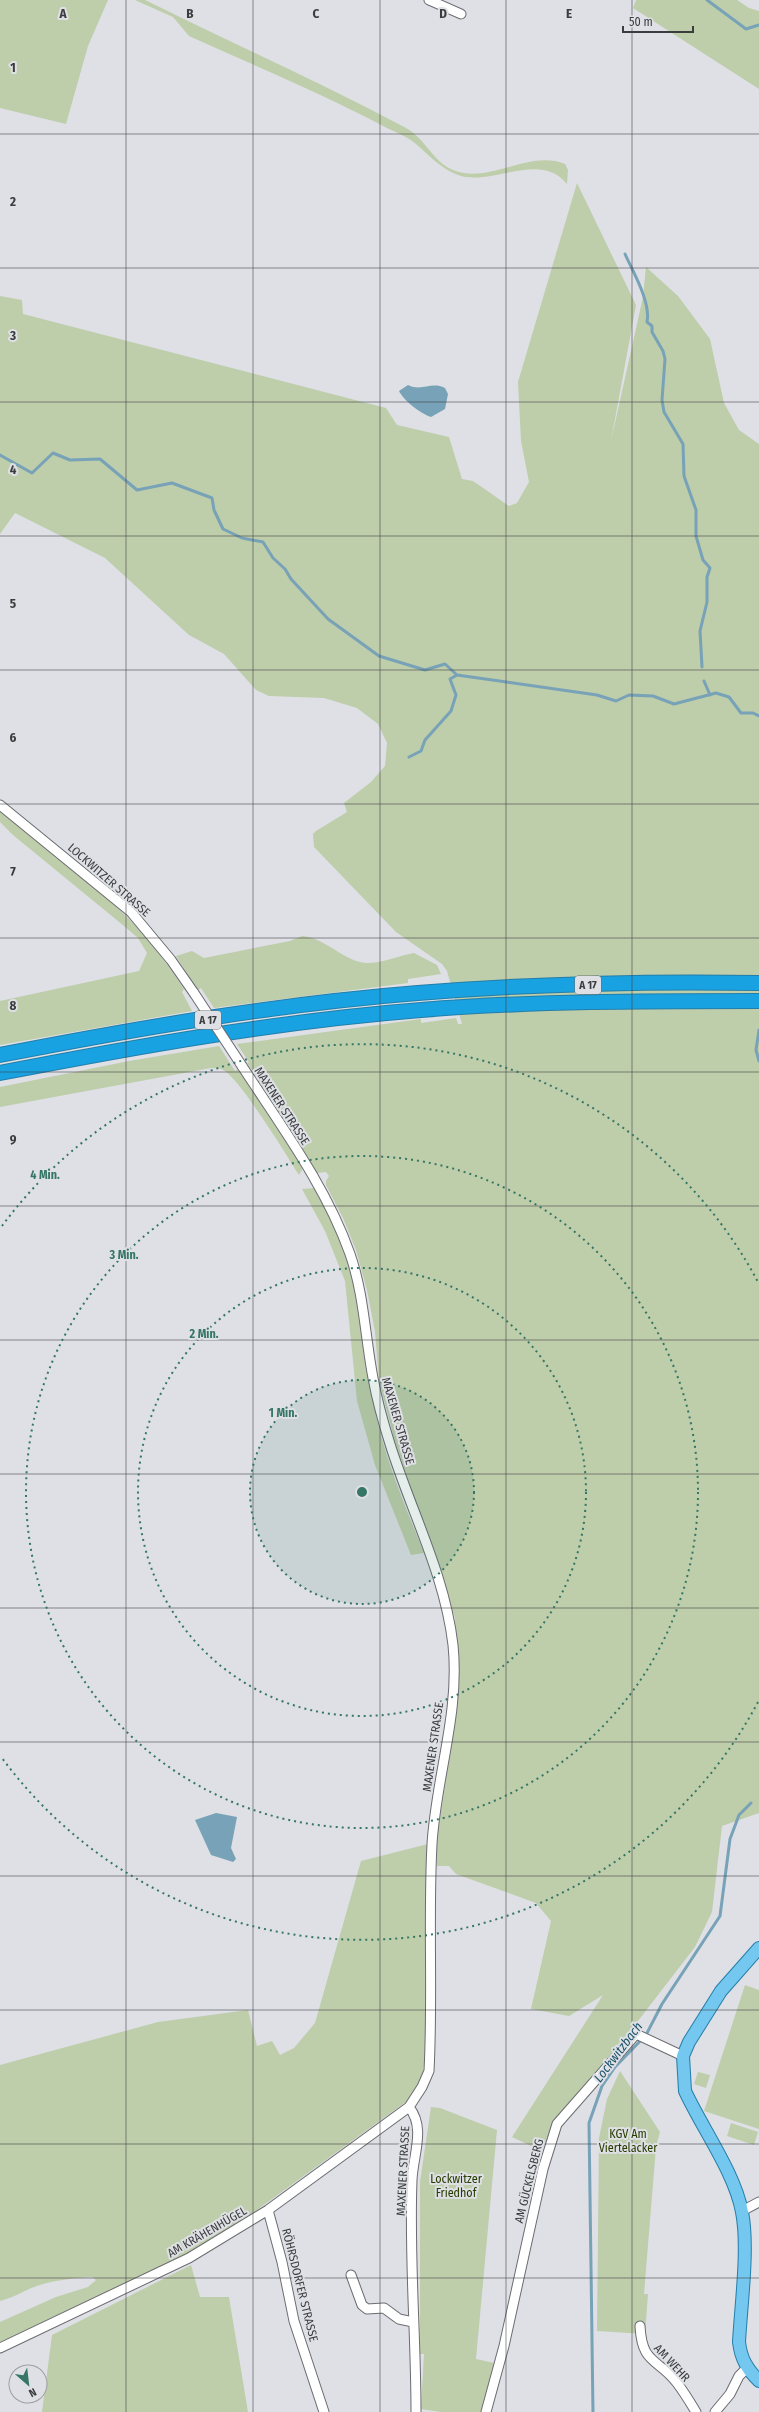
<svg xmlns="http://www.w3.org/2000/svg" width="759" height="2412" font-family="'Fira Sans Condensed',sans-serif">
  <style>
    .green { fill: #becdaa }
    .water { fill: #78a2b7 }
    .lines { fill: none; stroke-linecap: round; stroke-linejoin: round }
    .stream { stroke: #78a2b7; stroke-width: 3 }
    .minor-casing { stroke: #6b6c71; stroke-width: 11 }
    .major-casing { stroke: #247ea9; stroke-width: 14 }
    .highway-casing { stroke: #247ea9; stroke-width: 16 }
    .minor { stroke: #fff; stroke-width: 9 }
    .major { stroke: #74c7ee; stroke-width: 12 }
    .highway { stroke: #18a2e2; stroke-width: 14 }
    .minor-bridge-casing { stroke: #6b6c71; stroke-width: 11; stroke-linecap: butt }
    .minor-bridge { stroke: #fff; stroke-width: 9 }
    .grid { fill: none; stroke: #3b3c3e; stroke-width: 1; stroke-opacity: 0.55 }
    .ring { fill: none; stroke: #357665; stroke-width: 2; stroke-dasharray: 2 4 }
    .labels { text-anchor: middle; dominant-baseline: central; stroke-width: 4; stroke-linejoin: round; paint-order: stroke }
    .shield { fill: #dee0e5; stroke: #6c6d70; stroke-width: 1 }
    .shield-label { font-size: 11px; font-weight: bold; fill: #3b3c3e }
    .street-label { font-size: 12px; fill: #3b3c3e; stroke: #dee0e5 }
    .park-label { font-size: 12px; fill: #283c00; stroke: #dee0e5 }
    .water-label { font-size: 13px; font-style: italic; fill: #185067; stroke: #dee0e5 }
    .grid-label { font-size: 13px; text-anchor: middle; font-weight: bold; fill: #3b3c3e; stroke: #dee0e5; stroke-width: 4; stroke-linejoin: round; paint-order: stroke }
    .centre { fill: #357665; stroke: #dee0e5; stroke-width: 2 }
    .ring-label { font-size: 12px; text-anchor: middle; font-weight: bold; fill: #357665; stroke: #dee0e5; stroke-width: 4; stroke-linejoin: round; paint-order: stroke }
  </style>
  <rect width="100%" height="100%" fill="#dee0e5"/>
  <!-- green -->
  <path class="green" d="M 0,0 L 108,0 L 88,46 L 66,124 L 0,108 Z
    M 135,0 L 145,0 C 232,43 320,82 406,128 C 425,138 433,162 453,170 C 489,185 529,149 565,164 L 568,170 L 567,184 C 540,150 492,187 458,175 C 440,168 430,156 416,144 C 408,137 395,132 385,127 C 321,93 255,66 189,36 L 173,17 Z
    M 636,0 L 737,0 L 749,8 L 759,11 L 759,89 L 633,8 Z
    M 577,183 L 636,305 L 611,441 L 643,297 L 646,267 L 678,296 L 710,339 L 724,403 L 739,430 L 759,444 L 759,1813 L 722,1826 L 712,1912 L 695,1947 L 631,2030 L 553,2122 L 542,2151 L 512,2137 L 603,1995 L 569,2016 L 531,2009 L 551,1921 L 536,1903 L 456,1874 L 449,1866 L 437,1866 L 436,1844 L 456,1715 L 455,1618 L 394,1438 L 379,1380 L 375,1332 L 367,1290 L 356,1250 L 343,1218 L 326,1185 L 326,1181 L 329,1176 L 326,1172 L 317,1173 L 247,1063 L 249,1062 L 237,1044 L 421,1019 L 421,1023 L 456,1018 L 458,1024 L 462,1024 L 447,971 L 442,964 L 396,932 L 314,847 L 313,834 L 316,831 L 347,812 L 344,803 L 371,782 L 385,766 L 387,743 L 378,724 L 357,708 L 324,698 L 269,696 L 256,690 L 224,654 L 189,635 L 105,558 L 15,513 L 0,534 L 0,296 L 22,300 L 23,314 L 386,408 L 397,425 L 449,437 L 462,479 L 473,481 L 509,506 L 517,503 L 529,482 L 521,441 L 518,382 Z
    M 0,811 C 45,848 95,883 136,926 C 154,945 169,967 184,989 L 182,992 L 192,1011 L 0,1045 L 0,1001 L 139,971 L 147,953 L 138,938 L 124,926 L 13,835 L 0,822 Z
    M 302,936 C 324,937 345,962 366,963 C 379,964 402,955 414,953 L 437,965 L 441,974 L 408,979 L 408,983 L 214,1008 L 201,988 L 198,990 L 176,956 L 192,951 L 204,958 L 290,941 Z
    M 219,1046 L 235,1071 L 238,1069 L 303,1168 L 299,1175 C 287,1156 239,1077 223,1070 C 220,1068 215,1068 211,1068 L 0,1107 L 0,1087 L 129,1061 Z
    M 315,1188 C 333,1219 349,1254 356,1289 C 363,1328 366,1368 374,1406 C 384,1457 405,1506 424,1553 L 411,1555 L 375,1465 L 357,1401 L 345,1281 L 325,1231 L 302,1189 Z
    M 428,1844 L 427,2038 L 423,2073 L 416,2090 L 407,2101 L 225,2233 L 186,2254 L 51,2320 L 0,2342 L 0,2322 L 56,2297 L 88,2287 L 96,2280 L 92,2277 C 72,2278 47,2281 29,2289 C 19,2294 11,2298 0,2301 L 0,2065 L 158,2022 L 248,2010 L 257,2046 L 272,2041 L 280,2055 L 294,2048 L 315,2023 L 361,1861 Z
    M 745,1985 L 759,1990 L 759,2129 L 704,2111 Z
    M 620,2071 L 660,2132 L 656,2147 L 644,2294 L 648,2294 L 645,2334 L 597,2331 L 599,2138 L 607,2099 Z
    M 698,2072 L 710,2075 L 706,2088 L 694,2084 Z
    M 431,2107 L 440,2108 L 497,2130 L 476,2359 L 494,2363 L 481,2412 L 441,2412 L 421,2409 L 424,2354 L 420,2354 L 420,2182 Z
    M 731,2123 L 758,2132 L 754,2145 L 727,2136 Z
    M 191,2265 L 200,2297 L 229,2297 L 248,2412 L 42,2412 L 52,2335 Z"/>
  <!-- water -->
  <path class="water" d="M 408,385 C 422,392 431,381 445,388 L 448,394 L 445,409 L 431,417 C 420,413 404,401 399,391 Z
    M 216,1813 L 237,1817 L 231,1848 L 236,1859 L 233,1862 L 211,1855 L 195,1820 Z"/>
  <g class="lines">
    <!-- stream -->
    <path class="stream" d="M 707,0 L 746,29 L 759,25
      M 625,254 C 633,272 651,302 647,322 L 652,326 L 652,332 L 663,351 L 665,359 L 662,400 L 664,412 L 683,444 L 684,476 L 696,510 L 696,536 L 703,560 L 710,568 L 707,577 L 707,602 L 700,631 L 702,667
      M 0,455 L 32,473 L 53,453 L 70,460 L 100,459 L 137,490 L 172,483 L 212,498 L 214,510 L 223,529 L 242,538 L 263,542 L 273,558 L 285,569 L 291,579 L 328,619 L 379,656 L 425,670 L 445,664 L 457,675 L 597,695 L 616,701 L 629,695 L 653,696 L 674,704 L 716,693 L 729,697 L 741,713 L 753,713 L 759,716
      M 704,681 L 710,695
      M 409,757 L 421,751 L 425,740 L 451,711 L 456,695 L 450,679 L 457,675
      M 759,1030 L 756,1050 L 759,1061
      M 593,2412 L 589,2123 L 602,2086 L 615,2067 L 646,2035 L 662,2004 L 720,1916 L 730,1839 L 739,1815 L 751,1803"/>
    <defs>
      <path id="minor" d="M 429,0 L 461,14
        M 0,805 L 131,912 L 171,960 L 194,993
        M 409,2107 C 426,2128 413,2155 412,2180 C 409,2257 416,2335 416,2412
        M 268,2210 L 282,2262 L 294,2321 L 324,2412
        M 742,2211 L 759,2202
        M 351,2275 L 362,2305 L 367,2309 L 384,2308 L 399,2319 L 413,2322
        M 640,2326 C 642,2365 658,2358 677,2383 C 684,2392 690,2402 696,2412
        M 0,2348 L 189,2258 L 268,2210 L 409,2107 L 422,2087 L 429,2071 C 433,1996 428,1920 432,1844 C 436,1777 460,1713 453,1645 C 445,1575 411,1511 390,1444 C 383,1422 377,1400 373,1378 C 365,1336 364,1294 350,1254 C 326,1186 281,1126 242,1066
        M 486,2412 L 504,2346 L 543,2169 L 557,2124 L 636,2034 L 683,2056
        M 715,2412 L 730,2394 L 739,2376 L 747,2368"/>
      <path id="major" d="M 759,1948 L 721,1991 L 689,2042 L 683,2056 L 685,2091 C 702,2128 735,2173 742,2212 C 749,2247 741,2305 739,2342 C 741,2359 747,2369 759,2381"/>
      <path id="highway" d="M 0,1055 C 138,1028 278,1004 418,993 C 531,984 646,981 759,983
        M 0,1073 C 139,1046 280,1021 421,1010 C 533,1001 647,1001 759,1001"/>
    </defs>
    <!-- minor casing -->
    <use href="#minor" class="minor-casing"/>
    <!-- major casing -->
    <use href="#major" class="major-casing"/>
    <!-- highway casing -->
    <use href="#highway" class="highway-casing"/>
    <!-- minor -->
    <use href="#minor" class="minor"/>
    <!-- major -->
    <use href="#major" class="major"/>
    <!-- highway -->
    <use href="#highway" class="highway"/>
    <defs>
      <path id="minor-bridge" d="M 194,993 L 242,1066"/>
    </defs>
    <!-- minor-bridge casing -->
    <use href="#minor-bridge" class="minor-bridge-casing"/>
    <!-- minor-bridge -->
    <use href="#minor-bridge" class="minor-bridge"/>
  </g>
  <!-- grid -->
  <path class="grid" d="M 126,0 L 126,2412M 253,0 L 253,2412M 380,0 L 380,2412M 506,0 L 506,2412M 632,0 L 632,2412M 0,134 L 759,134M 0,268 L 759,268M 0,402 L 759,402M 0,536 L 759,536M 0,670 L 759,670M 0,804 L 759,804M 0,938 L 759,938M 0,1072 L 759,1072M 0,1206 L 759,1206M 0,1340 L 759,1340M 0,1474 L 759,1474M 0,1608 L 759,1608M 0,1742 L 759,1742M 0,1876 L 759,1876M 0,2010 L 759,2010M 0,2144 L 759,2144M 0,2278 L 759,2278"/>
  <!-- distance rings -->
  <circle cx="362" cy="1492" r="112" fill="#357665" fill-opacity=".12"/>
  <g class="ring">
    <circle cx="362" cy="1492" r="112"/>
    <circle cx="362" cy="1492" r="224"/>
    <circle cx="362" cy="1492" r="336"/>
    <path d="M758 1702A448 448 0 0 1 2 1758M2 1226A448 448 0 0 1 758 1282"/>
  </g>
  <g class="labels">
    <!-- shield labels -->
    <g class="shield">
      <rect x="575" y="976" width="26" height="18" rx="3"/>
      <rect x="195" y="1011" width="26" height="18" rx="3"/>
    </g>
    <g class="shield-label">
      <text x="588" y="985">A 17</text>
      <text x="208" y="1020">A 17</text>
    </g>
    <!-- street labels -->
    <g class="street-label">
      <text transform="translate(109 880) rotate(41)">LOCKWITZER STRASSE</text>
      <text transform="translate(282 1106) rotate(57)">MAXENER STRASSE</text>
      <text transform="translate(398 1421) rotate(74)">MAXENER STRASSE</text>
      <text transform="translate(433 1747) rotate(-82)">MAXENER STRASSE</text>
      <text transform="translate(403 2171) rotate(-87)">MAXENER STRASSE</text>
      <text transform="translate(529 2181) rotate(-76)">AM GÜCKELSBERG</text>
      <text transform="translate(207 2232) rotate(-30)">AM KRÄHENHÜGEL</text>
      <text transform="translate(300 2285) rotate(76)">RÖHRSDORFER STRASSE</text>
      <text transform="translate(672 2363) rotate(47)">AM WEHR</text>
    </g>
    <!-- park labels -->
    <g class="park-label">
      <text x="628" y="2134">KGV Am<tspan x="628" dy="14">Viertelacker</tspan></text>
      <text x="456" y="2179">Lockwitzer<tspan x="456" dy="14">Friedhof</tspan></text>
    </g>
    <!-- water labels -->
    <g class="water-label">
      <text transform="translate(618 2052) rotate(-53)">Lockwitzbach</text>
    </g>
  </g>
  <g class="grid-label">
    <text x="63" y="18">A</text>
    <text x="190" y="18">B</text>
    <text x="316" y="18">C</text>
    <text x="443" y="18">D</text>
    <text x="569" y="18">E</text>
    <text x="13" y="72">1</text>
    <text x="13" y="206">2</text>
    <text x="13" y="340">3</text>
    <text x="13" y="474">4</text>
    <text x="13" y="608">5</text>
    <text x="13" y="742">6</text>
    <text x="13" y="876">7</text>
    <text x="13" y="1010">8</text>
    <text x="13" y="1144">9</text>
  </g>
  <circle cx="362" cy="1492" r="6" class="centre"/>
  <g class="ring-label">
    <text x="45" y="1179">4 Min.</text>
    <text x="124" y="1259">3 Min.</text>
    <text x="204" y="1338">2 Min.</text>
    <text x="283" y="1417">1 Min.</text>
  </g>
  <!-- north arrow -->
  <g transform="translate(28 2384) rotate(152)"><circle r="19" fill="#dee0e5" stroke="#9d9ea2"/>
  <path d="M0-3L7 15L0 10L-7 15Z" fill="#357665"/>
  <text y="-6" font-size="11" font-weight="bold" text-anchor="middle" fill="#3b3c3e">N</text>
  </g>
  <!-- scale -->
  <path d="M623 26v6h70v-6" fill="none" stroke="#3b3c3e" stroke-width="2"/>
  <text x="629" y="26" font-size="12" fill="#3b3c3e" stroke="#dee0e5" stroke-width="3" paint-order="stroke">50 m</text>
</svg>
